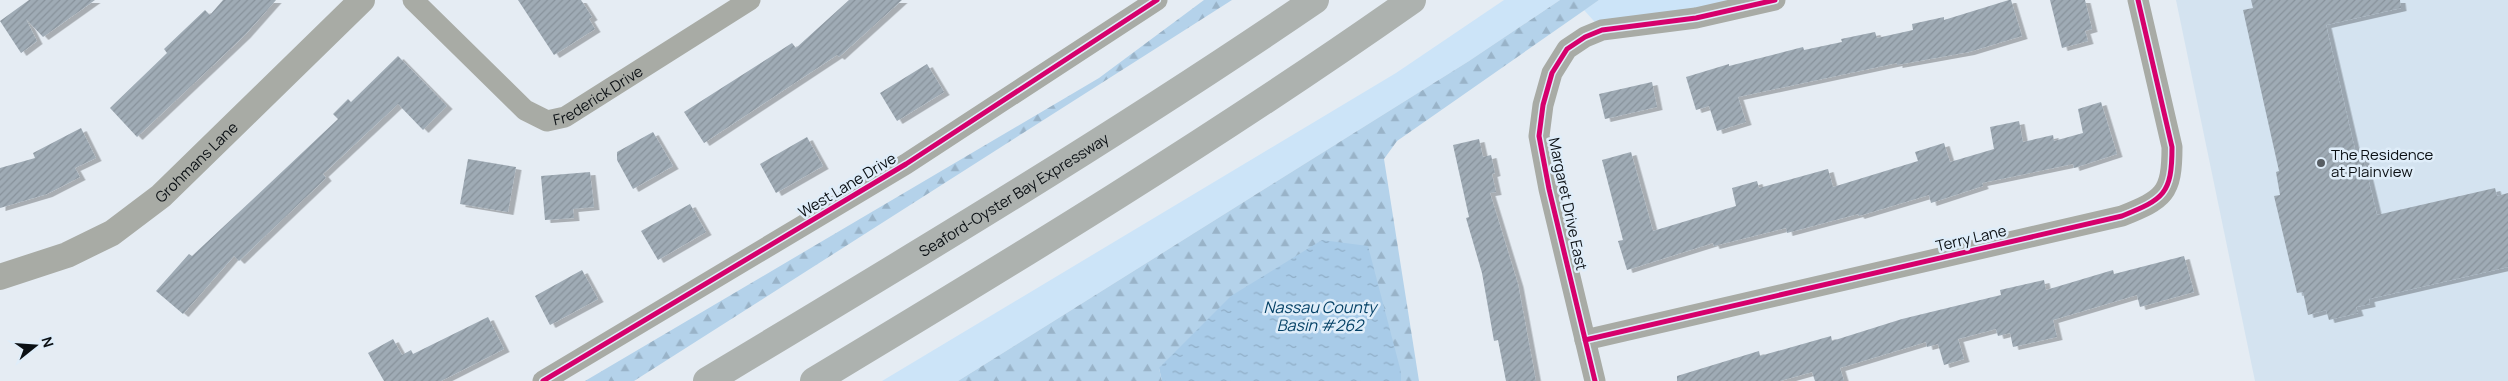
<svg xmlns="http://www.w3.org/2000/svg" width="2508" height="381" font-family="Manrope,sans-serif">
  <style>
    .built { fill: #d4e3f0 }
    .green { fill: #cce4f8 }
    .forest { fill: url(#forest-firs) }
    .water { fill: url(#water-ripples) }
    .building { fill: url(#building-hatch); filter: url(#shadow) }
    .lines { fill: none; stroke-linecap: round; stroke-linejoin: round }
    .minor { stroke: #a8aba5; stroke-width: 21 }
    .tertiary { stroke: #a8aba5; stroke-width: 26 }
    .motorway { stroke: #adb2af; stroke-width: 28 }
    .cycleway-casing { stroke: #dfedf9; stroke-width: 8 }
    .cycleway { stroke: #d6006c; stroke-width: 5 }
    .poi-dot { fill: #575d62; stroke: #dfedf9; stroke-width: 2 }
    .labels { text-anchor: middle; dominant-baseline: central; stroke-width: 5; stroke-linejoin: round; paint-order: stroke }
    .street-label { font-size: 15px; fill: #0b1014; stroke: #dfedf9 }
    .poi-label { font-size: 15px; fill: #0b1014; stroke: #dfedf9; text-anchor: start }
    .water-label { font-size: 16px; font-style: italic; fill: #054166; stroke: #dfedf9 }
  </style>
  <defs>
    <pattern id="forest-firs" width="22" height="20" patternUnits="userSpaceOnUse" patternTransform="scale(1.25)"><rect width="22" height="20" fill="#b4d2ea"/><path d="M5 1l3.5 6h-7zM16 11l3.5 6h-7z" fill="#99b3c8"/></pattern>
    <pattern id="water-ripples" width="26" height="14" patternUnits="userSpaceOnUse" patternTransform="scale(1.25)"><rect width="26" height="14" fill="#a8cbe8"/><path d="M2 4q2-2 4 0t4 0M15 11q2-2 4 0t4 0" fill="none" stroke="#8fadc6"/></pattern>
    <pattern id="building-hatch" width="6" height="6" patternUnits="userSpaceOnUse" patternTransform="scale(1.25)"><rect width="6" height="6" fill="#9fabb5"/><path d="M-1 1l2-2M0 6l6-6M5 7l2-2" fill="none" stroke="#88929b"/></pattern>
    <filter id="shadow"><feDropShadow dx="5.5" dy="3" stdDeviation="0" flood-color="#0004"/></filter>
  </defs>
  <rect width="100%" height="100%" fill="#e5ecf3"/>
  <!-- built -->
  <path class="built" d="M 2176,0 L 2508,0 L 2508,381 L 2255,381 Z"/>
  <!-- green -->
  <path class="green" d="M 1504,0 L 1560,0 L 1469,61 L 958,381 L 882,381 L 1396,73 Z
    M 1599,0 L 1775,0 L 1602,30 L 1584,10 Z"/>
  <!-- forest -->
  <path class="forest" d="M 1204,0 L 1232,0 L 634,381 L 585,381 L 1099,78 Z
    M 1560,0 L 1599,0 L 1397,141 L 1384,159 L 1419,381 L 1401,381 L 1401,371 L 1159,368 L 1162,381 L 958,381 L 1469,61 Z"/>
  <!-- water -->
  <path class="water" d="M 1322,240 L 1368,246 L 1401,372 L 1401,381 L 1162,381 L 1159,368 L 1231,296 Z"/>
  <!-- building -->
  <path class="building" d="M 29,0 L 95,0 L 43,37 L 26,19 L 37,41 L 21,53 L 0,21 Z
    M 223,0 L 276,0 L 245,35 L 137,137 L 110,108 L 167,53 L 164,49 L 205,10 L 210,15 Z
    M 518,0 L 581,0 L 592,17 L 589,19 L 595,29 L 554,55 Z
    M 849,0 L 902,0 L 839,57 L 837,55 L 704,143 L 684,112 L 792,43 L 796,48 Z
    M 2009,0 L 2011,0 L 2022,36 L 1969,52 L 1897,65 L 1897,63 L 1738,97 L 1746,122 L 1717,131 L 1709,106 L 1696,110 L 1686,77 L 1729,64 L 1729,66 L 1803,47 L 1804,50 L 1842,42 L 1841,39 L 1875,32 L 1877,38 L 1913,30 L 1912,24 L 1944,17 L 1944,20 Z
    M 2050,0 L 2085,0 L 2092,29 L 2085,31 L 2088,41 L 2062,48 Z
    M 2251,0 L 2400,0 L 2401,8 L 2326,25 L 2356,154 L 2362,153 L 2377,215 L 2495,188 L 2497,196 L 2508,193 L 2508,267 L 2369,299 L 2370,304 L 2356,307 L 2358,313 L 2329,320 L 2326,310 L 2308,315 L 2303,292 L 2297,293 L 2274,196 L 2280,195 L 2276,172 L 2279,171 L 2243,10 L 2253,8 Z
    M 398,56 L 447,106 L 423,130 L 398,104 L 323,174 L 326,178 L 239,261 L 234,256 L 183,314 L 156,291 L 189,254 L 192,256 L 251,201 L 338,119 L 333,114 L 348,99 L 351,102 Z
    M 927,64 L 944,92 L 897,121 L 880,93 Z
    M 1652,82 L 1657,107 L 1605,119 L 1599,94 Z
    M 2101,102 L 2117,154 L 2074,168 L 2073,164 L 1982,183 L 1983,186 L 1931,203 L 1929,195 L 1859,216 L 1858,214 L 1787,233 L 1786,228 L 1714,246 L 1713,243 L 1627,270 L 1618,241 L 1623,240 L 1602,160 L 1631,152 L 1653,231 L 1736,206 L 1732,188 L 1757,181 L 1759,188 L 1828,169 L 1833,187 L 1918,161 L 1915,152 L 1944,143 L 1950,162 L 1994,149 L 1990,127 L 2019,121 L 2023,142 L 2053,135 L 2054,141 L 2083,133 L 2078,109 Z
    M 81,128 L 96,158 L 75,168 L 80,177 L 47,194 L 0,208 L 0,168 L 35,158 L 33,153 Z
    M 653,132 L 673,166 L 633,189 L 617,160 L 617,152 Z
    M 807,137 L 823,166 L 776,193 L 760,164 Z
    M 1479,139 L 1483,157 L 1491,155 L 1495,173 L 1492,174 L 1496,192 L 1490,193 L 1518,284 L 1536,381 L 1506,381 L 1498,340 L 1494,341 L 1482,273 L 1466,218 L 1469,217 L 1453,145 Z
    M 468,159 L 516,167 L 508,212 L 460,204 Z
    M 590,172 L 594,207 L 573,209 L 574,218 L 545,220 L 541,176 Z
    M 690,204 L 706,232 L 658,260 L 641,231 Z
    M 2184,256 L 2194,292 L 2140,307 L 2137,295 L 2053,320 L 2057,337 L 2013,347 L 2010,333 L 1998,336 L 1996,329 L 1958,339 L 1964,359 L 1944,365 L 1938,344 L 1927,347 L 1926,342 L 1840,368 L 1844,381 L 1815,381 L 1812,372 L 1780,381 L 1677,381 L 1677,376 L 1759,351 L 1760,356 L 1831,336 L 1832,341 L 1902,319 L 2001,295 L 2000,290 L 2044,280 L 2046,290 L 2113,270 L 2114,274 Z
    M 582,270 L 598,299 L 550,325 L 535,296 Z
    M 488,317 L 504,349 L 441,381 L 384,381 L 368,353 L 393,339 L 402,355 L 411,350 L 413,354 Z"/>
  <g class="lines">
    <!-- minor -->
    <g class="minor">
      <path id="s1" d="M 413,0 L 525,110 L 547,121 L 565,117 L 750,0"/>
      <path d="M 1585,340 L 2122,216 C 2164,199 2172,194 2172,147 L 2138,0"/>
      <path d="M 543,381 L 906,164 L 1157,0"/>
      <path d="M 1595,381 L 1549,189 L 1539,136 L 1543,105 L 1552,73 L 1567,49 L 1585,37 L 1602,30 L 1696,18 L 1775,0"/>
    </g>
    <!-- tertiary -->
    <path class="tertiary" id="s2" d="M 0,277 L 67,255 L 112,233 L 161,196 L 362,0"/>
    <!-- motorway -->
    <g class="motorway">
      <path id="s3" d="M 707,381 C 912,258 1117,135 1315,0"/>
      <path d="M 814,381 C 1017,259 1219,136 1412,0"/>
    </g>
    <defs>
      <path id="cycleway" d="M 1585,340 L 2122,216 C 2164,199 2172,194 2172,147 L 2138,0
        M 543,381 L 906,164 L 1157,0
        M 1595,381 L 1549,189 L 1539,136 L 1543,105 L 1552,73 L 1567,49 L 1585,37 L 1602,30 L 1696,18 L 1775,0"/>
    </defs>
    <!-- cycleway casing -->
    <use href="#cycleway" class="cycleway-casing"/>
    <!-- cycleway -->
    <use href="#cycleway" class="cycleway"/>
  </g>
  <!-- markers -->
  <circle class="poi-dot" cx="2321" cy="163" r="5"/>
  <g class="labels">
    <!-- street labels -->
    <g class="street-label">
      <text stroke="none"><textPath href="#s1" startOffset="239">Frederick Drive</textPath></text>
      <text stroke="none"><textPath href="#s2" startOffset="231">Grohmans Lane</textPath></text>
      <text transform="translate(847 185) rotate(-31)">West Lane Drive</text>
      <text stroke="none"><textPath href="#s3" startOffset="359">Seaford-Oyster Bay Expressway</textPath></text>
      <text transform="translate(1568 204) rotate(78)">Margaret Drive East</text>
      <text transform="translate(1971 238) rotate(-13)">Terry Lane</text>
    </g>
    <!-- poi labels -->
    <g class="poi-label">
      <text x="2331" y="154">The Residence<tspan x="2331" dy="17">at Plainview</tspan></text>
    </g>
    <!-- water labels -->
    <g class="water-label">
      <text x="1320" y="307">Nassau County<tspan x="1320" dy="18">Basin #262</tspan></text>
    </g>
  </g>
  <!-- north arrow -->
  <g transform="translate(35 346) rotate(73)" stroke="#dfedf9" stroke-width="4" paint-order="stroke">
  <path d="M0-4L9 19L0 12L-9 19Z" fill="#0b1014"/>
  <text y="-8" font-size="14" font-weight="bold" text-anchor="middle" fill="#0b1014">N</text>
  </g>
</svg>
